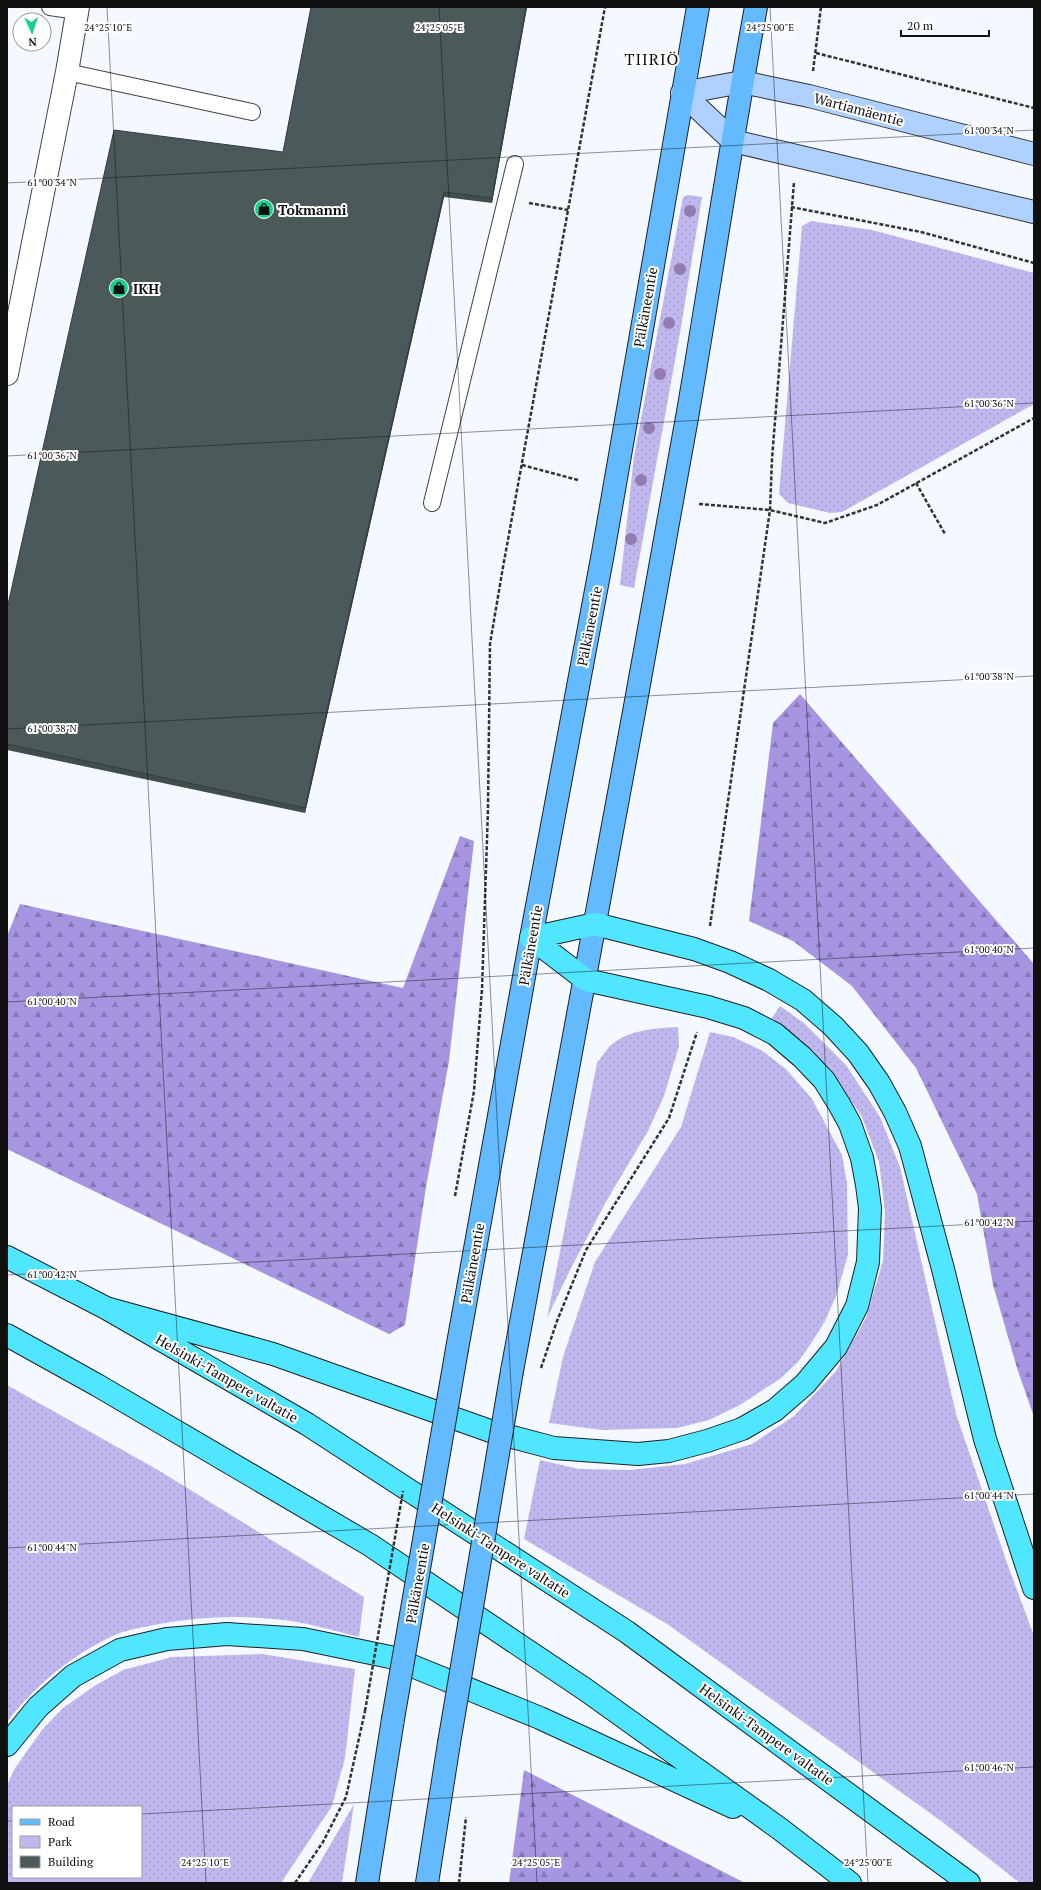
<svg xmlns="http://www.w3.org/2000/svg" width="1041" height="1890" font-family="'PT Serif',serif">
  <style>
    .green { fill: url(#green-dots); fill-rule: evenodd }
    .forest { fill: url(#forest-firs) }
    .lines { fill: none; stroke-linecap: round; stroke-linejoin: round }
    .service-casing { stroke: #434343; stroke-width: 18 }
    .minor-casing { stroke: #434343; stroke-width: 24 }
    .secondary-casing { stroke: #323232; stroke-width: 24 }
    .primary-casing { stroke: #212121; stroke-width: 24 }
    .motorway-casing { stroke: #212121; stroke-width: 24 }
    .path { stroke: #323232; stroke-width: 2.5; stroke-dasharray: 4 2; stroke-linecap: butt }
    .service { stroke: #fff; stroke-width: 16 }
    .minor { stroke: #fff; stroke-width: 22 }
    .secondary { stroke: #aed1ff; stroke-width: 22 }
    .primary { stroke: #63baff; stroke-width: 22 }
    .motorway { stroke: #51e6ff; stroke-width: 22 }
    .primary-bridge-casing { stroke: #212121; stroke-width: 24; stroke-linecap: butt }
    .path-bridge { stroke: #323232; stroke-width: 2.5; stroke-dasharray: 4 2; stroke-linecap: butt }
    .primary-bridge { stroke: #63baff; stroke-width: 22 }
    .tree { fill: #927db0 }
    .wall { fill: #404d4d }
    .shaded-wall { fill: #343e3f }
    .building { fill: #4b595a; stroke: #343e3f }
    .ticks { fill: none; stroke: #101010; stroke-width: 1; stroke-opacity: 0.45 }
    .labels { text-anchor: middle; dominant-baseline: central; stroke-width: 4; stroke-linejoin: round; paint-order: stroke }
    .street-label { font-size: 14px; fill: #101010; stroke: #fff }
    .poi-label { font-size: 14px; font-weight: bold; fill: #101010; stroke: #fff; text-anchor: start }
    .quarter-label { font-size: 16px; letter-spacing: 1px; fill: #101010; stroke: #fff }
    .ticks-label { font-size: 10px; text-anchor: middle; fill: #101010; stroke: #fff; stroke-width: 4; stroke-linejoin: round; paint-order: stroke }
  </style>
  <defs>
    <pattern id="green-dots" width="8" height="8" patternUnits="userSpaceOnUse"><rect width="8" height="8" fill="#c1b7ef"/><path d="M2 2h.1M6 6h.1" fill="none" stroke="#a59ccc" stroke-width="1.8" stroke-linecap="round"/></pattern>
    <pattern id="forest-firs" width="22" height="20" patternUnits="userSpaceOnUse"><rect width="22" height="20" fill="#a795e1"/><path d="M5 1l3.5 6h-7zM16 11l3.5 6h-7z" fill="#8778b5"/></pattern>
  </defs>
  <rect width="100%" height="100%" fill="#f3f9ff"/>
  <!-- green -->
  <path class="green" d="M 688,195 L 702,197 L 681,327 L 634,588 L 620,585 L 634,456 L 683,197 Z
    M 811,221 L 872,230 L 1034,273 L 1034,404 L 842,512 L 830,513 L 788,503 L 779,494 L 802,226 Z
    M 780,1006 L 804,1023 L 846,1065 L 880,1117 L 900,1167 L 956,1414 L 1007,1563 L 1034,1636 L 1034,1883 L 1020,1883 L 941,1821 L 667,1624 L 524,1539 L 540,1460 L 579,1469 L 630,1470 L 685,1464 L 752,1444 L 794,1416 L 836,1371 L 866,1318 L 883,1261 L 885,1212 L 879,1162 L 862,1117 L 830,1069 L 772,1018 Z
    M 678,1027 L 679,1046 L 664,1096 L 648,1131 L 607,1200 L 571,1268 L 547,1318 L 597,1063 C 601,1058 604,1053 608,1048 C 625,1030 655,1028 678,1027 Z
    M 710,1032 L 733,1037 L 761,1050 L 786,1069 L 812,1099 L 842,1155 L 847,1183 L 848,1255 L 836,1296 L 825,1321 L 812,1342 L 798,1362 L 781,1378 L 740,1405 L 709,1420 L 677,1428 L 602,1430 L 549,1423 L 563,1357 L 595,1262 L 681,1127 Z
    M 7,1385 L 158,1470 L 364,1597 L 359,1637 C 331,1630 303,1621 273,1619 C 235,1615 197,1617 159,1624 C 145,1627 128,1629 115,1635 C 73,1654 34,1686 7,1722 Z
    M 262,1654 L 355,1669 L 345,1758 L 332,1806 L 281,1883 L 7,1883 L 7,1785 L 15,1768 L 42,1730 L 63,1708 L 96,1685 L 123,1670 L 172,1657 ZM 13,1807 L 141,1807 L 141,1877 L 13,1877 Z
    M 354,1804 L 342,1883 L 308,1883 Z"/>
  <!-- forest -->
  <path class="forest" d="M 800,694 L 1034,964 L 1034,1417 L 1017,1368 L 993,1285 L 977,1194 L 916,1068 L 852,986 L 793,941 L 749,921 L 773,723 Z
    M 460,836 L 474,841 L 449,1061 L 426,1187 L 405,1325 L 389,1334 L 7,1149 L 7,936 L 20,904 L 403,988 Z
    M 524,1770 L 745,1883 L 509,1883 Z"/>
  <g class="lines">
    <defs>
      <path id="service" d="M 50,7 L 77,11
        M 67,72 L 252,112
        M 432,503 L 515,164"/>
      <path id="minor" d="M 7,374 L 67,72 L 78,7"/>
      <path id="secondary" d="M 682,93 L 733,141 L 1034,212
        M 682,93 L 742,82 L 809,96 L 1034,154"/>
      <path id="primary" d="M 457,1349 L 531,938 L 603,553 L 698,7
        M 512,1371 C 572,1052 631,732 688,412 C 711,277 731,142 756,7
        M 367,1883 L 393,1719
        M 427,1883 L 449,1743"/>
      <path id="motorway" d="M 531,938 L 595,924 L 694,949 L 730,962 L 769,980 L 803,1000 L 833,1026 L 858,1053 L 879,1083 L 895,1112 L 910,1146 L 943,1269 L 985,1439 L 1034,1588
        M 7,1257 L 106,1308 L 307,1424 L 627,1632 L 969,1883
        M 106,1308 L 273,1354 L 493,1432 L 554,1448 L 638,1454 L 669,1451 L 707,1441 L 742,1429 L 775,1410 L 805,1384 L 836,1347 L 857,1306 L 868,1262 L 870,1208 L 867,1185 L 862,1158 L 850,1124 L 839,1104 L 824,1080 L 802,1057 L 775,1034 L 744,1018 L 708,1007 L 586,980 L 531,938
        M 7,1335 L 97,1385 L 370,1545 L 586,1690 L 780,1829 L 850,1883
        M 7,1745 L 38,1707 L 73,1676 L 120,1650 L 167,1639 L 227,1634 L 303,1639 L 390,1657 L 540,1718 L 733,1807"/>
    </defs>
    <!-- service casing -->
    <use href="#service" class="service-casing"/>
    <!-- minor casing -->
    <use href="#minor" class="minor-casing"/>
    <!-- secondary casing -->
    <use href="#secondary" class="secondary-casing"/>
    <!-- primary casing -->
    <use href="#primary" class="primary-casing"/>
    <!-- motorway casing -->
    <use href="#motorway" class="motorway-casing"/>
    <!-- path -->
    <path class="path" d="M 816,53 L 1034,108
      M 813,71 L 821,7
      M 529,203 L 568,210
      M 791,207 L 921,232 L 1034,263
      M 522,465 L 578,480
      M 916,483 L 945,534
      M 699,504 L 770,510 L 825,523 L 877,505 L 1034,418
      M 710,926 L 770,510 L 772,459 L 794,182
      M 455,1196 L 474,1091 L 482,989 L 488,809 L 490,644 L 503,567 L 605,7
      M 541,1368 L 557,1321 L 586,1250 L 669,1118 L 697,1032
      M 295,1883 L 323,1842 L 346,1797 L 365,1711
      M 459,1883 L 466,1817"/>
    <!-- service -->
    <use href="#service" class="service"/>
    <!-- minor -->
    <use href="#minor" class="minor"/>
    <!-- secondary -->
    <use href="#secondary" class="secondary"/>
    <!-- primary -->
    <use href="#primary" class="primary"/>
    <!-- motorway -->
    <use href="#motorway" class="motorway"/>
    <defs>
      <path id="primary-bridge" d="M 393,1719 L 457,1349
        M 449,1743 L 512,1371"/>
    </defs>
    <!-- primary-bridge casing -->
    <use href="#primary-bridge" class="primary-bridge-casing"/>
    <!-- path-bridge -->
    <path class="path-bridge" d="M 365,1711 L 403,1491"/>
    <!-- primary-bridge -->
    <use href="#primary-bridge" class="primary-bridge"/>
  </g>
  <!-- trees -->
  <g class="tree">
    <circle cx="690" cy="211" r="6"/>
    <circle cx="680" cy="269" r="6"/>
    <circle cx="669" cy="323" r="6"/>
    <circle cx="660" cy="374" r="6"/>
    <circle cx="649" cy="428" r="6"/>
    <circle cx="641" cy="480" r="6"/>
    <circle cx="631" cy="539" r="6"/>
  </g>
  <!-- wall -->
  <path class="wall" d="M 311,7 L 527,7 L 492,203 L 444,197 L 305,813 L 7,750 L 7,609 L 283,152 Z"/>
  <!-- shaded-wall -->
  <path class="shaded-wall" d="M 526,7 L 527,7 L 492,203 L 492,198 Z
    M 444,192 L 444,197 L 305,813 L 305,808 Z"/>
  <!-- building -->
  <path class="building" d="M 311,7 L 526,7 L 492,198 L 444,192 L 305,808 L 7,744 L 7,609 L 114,130 L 283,152 Z"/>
  <!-- ticks -->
  <path class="ticks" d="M 107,7 L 206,1883M 439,7 L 537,1883M 770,7 L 868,1883M 7,183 L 1034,130M 7,456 L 1034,403M 7,729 L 1034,676M 7,1002 L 1034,948M 7,1275 L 1034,1221M 7,1548 L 1034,1494M 141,1814 L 1034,1767M 7,1821 L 13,1821"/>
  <!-- icons -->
  <defs>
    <symbol id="shop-disc" viewBox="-11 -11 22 22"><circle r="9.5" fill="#18d08e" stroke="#fff"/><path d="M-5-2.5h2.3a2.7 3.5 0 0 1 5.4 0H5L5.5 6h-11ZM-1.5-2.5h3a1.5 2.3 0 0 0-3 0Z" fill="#111"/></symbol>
  </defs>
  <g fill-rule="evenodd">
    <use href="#shop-disc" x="253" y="198" width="22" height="22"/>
    <use href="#shop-disc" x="108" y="277" width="22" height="22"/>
  </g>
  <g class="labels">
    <!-- street labels -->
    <g class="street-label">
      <text transform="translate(859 109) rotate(15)">Wartiamäentie</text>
      <text transform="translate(645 307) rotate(-80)">Pälkäneentie</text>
      <text transform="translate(589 626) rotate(-79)">Pälkäneentie</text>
      <text transform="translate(530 945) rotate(-80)">Pälkäneentie</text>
      <text transform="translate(472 1263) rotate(-80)">Pälkäneentie</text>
      <text transform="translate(227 1378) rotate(30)">Helsinki-Tampere valtatie</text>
      <text transform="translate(501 1550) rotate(33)">Helsinki-Tampere valtatie</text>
      <text transform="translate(417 1583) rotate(-80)">Pälkäneentie</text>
      <text transform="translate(767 1734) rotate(36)">Helsinki-Tampere valtatie</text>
    </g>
    <!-- poi labels -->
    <g class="poi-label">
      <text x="278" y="209">Tokmanni</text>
      <text x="133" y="288">IKH</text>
    </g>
    <!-- quarter labels -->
    <g class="quarter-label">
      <text x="652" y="59">TIIRIÖ</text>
    </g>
  </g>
  <g class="ticks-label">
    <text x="108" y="31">24°25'10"E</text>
    <text x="439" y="31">24°25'05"E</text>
    <text x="770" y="31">24°25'00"E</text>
    <text x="989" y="134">61°00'34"N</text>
    <text x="52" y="186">61°00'34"N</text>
    <text x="989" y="407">61°00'36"N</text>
    <text x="52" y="459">61°00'36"N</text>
    <text x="989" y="680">61°00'38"N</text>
    <text x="52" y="732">61°00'38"N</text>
    <text x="989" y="953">61°00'40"N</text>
    <text x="52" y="1005">61°00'40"N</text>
    <text x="989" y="1226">61°00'42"N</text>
    <text x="52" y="1278">61°00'42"N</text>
    <text x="989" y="1499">61°00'44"N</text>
    <text x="52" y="1551">61°00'44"N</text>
    <text x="989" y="1771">61°00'46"N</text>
    <text x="205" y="1866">24°25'10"E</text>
    <text x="536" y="1866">24°25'05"E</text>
    <text x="868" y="1866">24°25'00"E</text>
  </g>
  <!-- border -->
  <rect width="1041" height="1890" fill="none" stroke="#101010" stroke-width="16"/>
  <!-- legend -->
  <rect x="12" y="1806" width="130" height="72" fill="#ffffff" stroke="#9f9f9f"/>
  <rect x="20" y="1819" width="20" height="6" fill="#63baff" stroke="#9f9f9f"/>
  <text x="48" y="1826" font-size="12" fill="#101010">Road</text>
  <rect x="20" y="1836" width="20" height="12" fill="#c1b7ef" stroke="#9f9f9f"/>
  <text x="48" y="1846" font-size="12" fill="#101010">Park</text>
  <rect x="20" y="1856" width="20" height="12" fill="#4b595a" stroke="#9f9f9f"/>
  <text x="48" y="1866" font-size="12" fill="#101010">Building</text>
  <!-- north arrow -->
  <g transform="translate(32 32) rotate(177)"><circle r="19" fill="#ffffff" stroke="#9f9f9f"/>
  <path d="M0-3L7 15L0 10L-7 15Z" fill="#18d08e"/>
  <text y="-6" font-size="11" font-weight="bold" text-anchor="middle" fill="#101010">N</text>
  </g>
  <!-- scale -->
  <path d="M901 30v6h88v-6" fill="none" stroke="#101010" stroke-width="2"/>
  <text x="907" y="30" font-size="12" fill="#101010" stroke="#ffffff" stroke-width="3" paint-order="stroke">20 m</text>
</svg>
